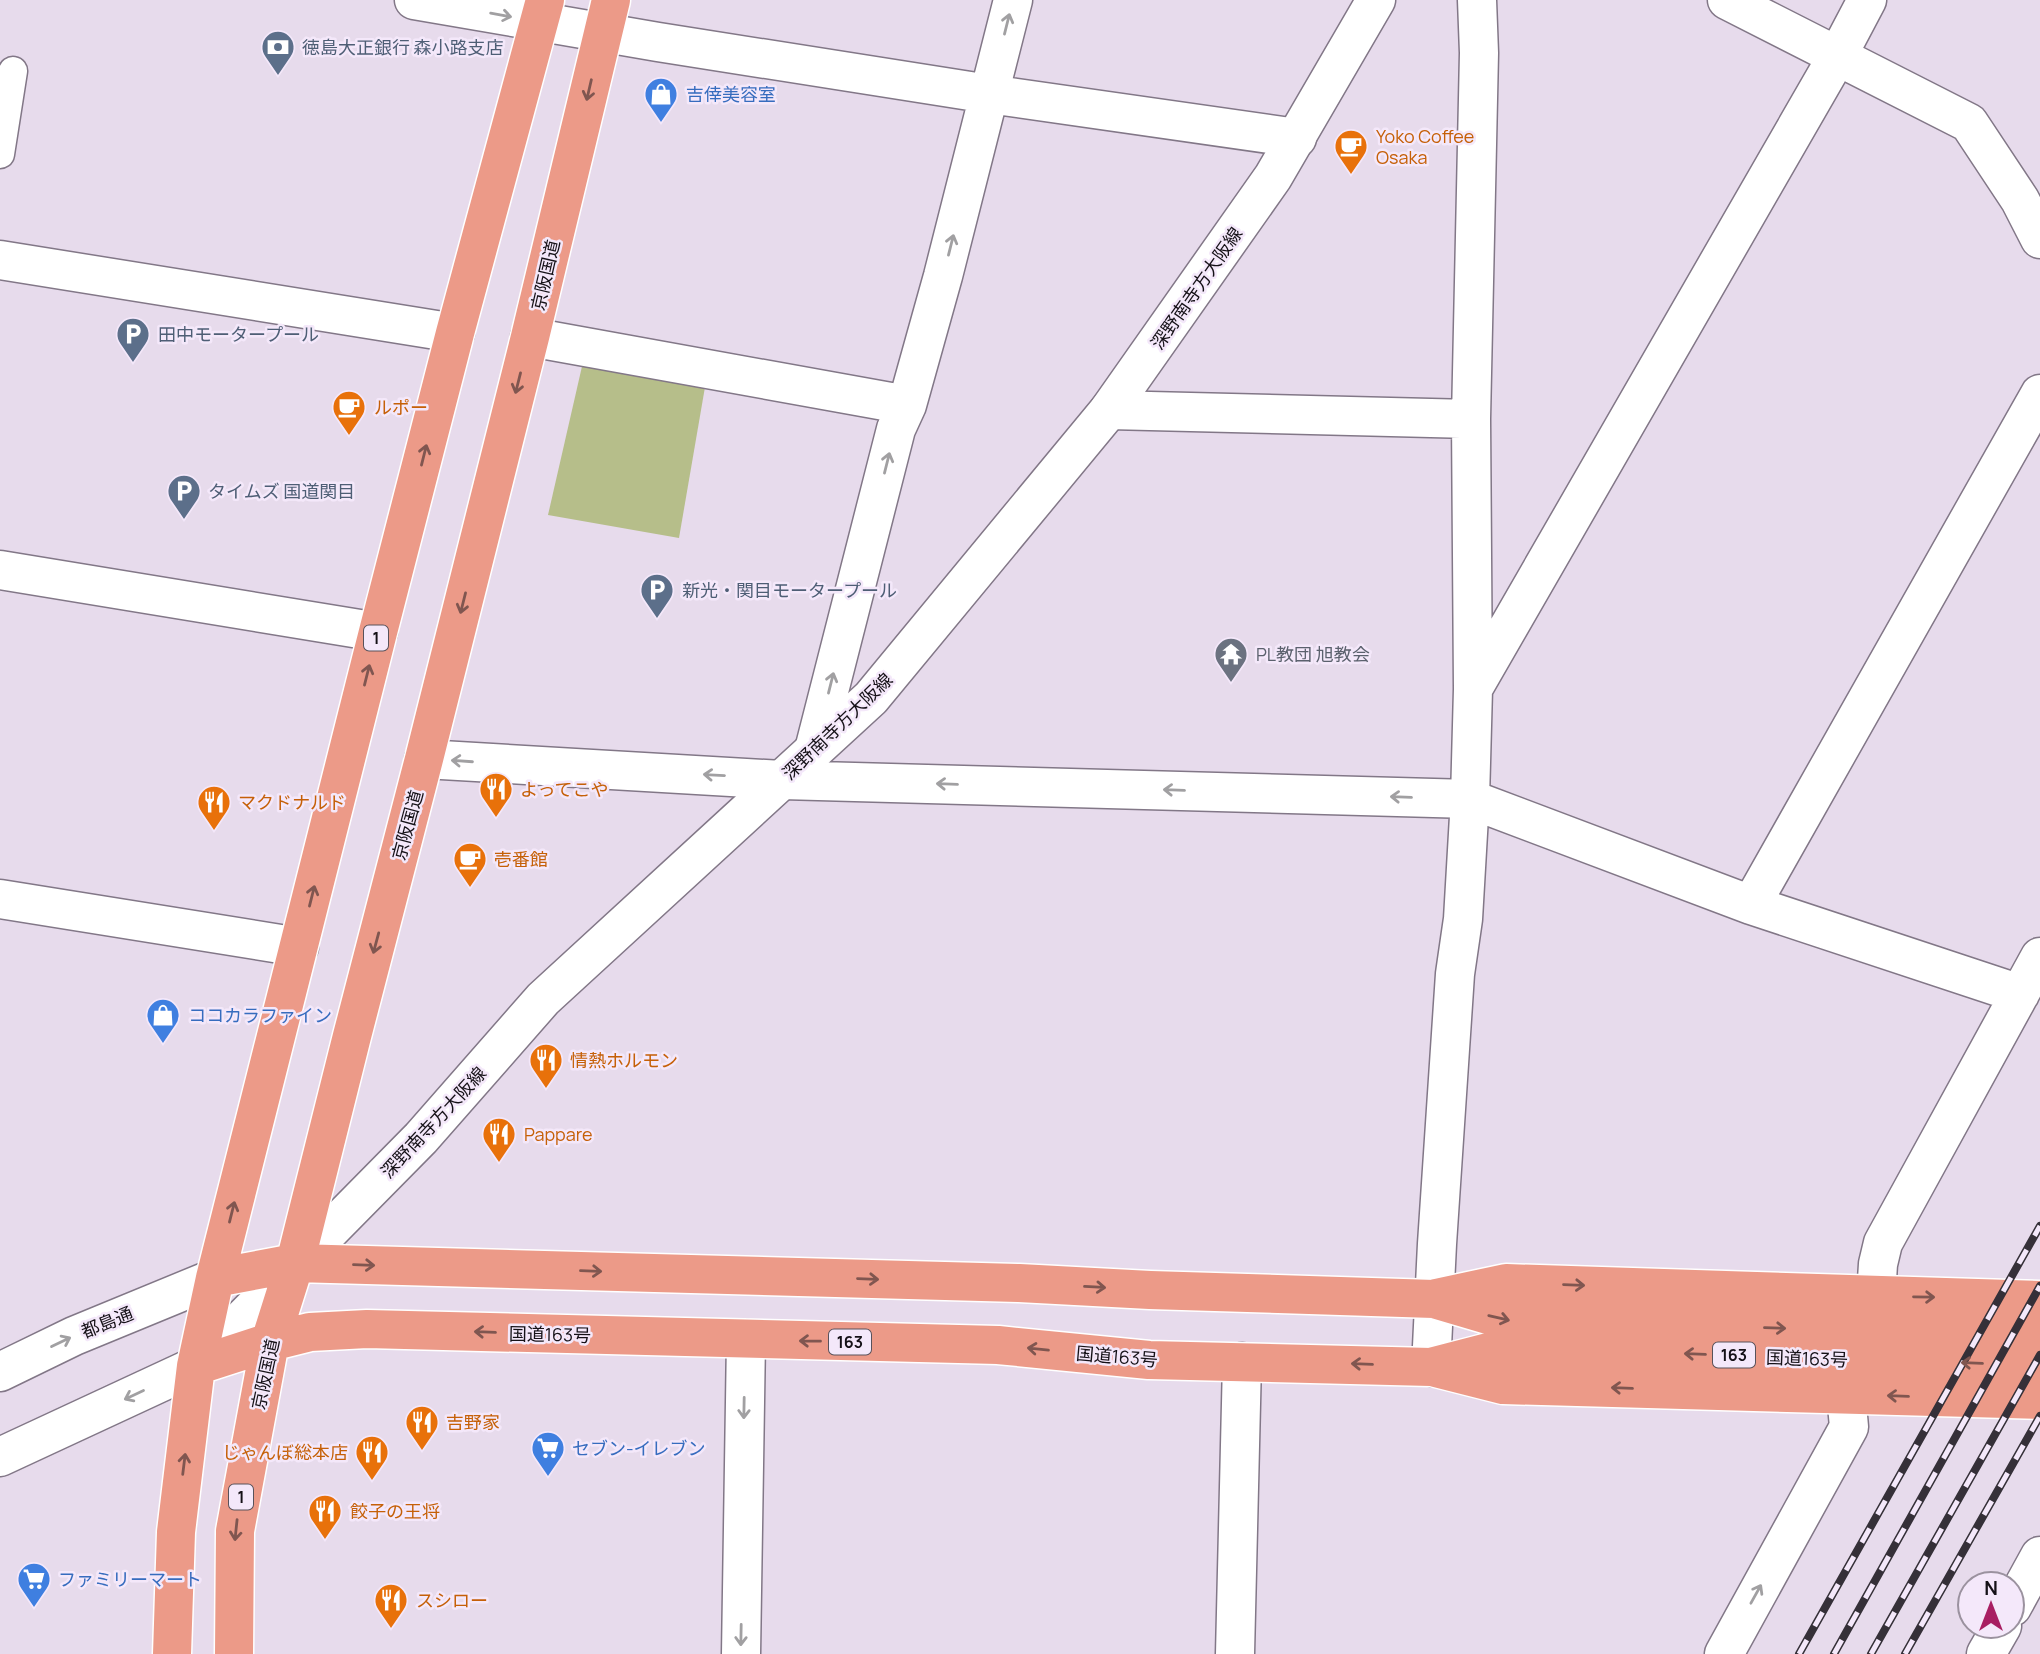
<svg xmlns="http://www.w3.org/2000/svg" width="2040" height="1654" font-family="Manrope,'Noto Sans JP',sans-serif">
  <style>
    .green { fill: #b6be8a }
    .lines { fill: none; stroke-linecap: round; stroke-linejoin: round }
    .service-casing { stroke: #827787; stroke-width: 31 }
    .minor-casing { stroke: #827787; stroke-width: 41 }
    .tertiary-casing { stroke: #827787; stroke-width: 41 }
    .secondary-casing { stroke: #827787; stroke-width: 41 }
    .trunk-casing { stroke: #fff; stroke-width: 41 }
    .service { stroke: #fff; stroke-width: 28 }
    .minor { stroke: #fff; stroke-width: 38 }
    .tertiary { stroke: #fff; stroke-width: 38 }
    .secondary { stroke: #fff; stroke-width: 38 }
    .trunk { stroke: #ec9a88; stroke-width: 38 }
    .rail-casing { stroke: #353038; stroke-width: 8 }
    .rail { stroke: #f4e8fa; stroke-width: 5; stroke-dasharray: 16; stroke-linecap: butt }
    .oneway { stroke: #a1a0a2 }
    .oneway2 { stroke: #805650 }
    .labels { text-anchor: middle; dominant-baseline: central; stroke-width: 5; stroke-linejoin: round; paint-order: stroke }
    .shield { fill: #f4e8fa; stroke: #58525b; stroke-width: 2 }
    .shield-label { font-size: 16px; font-weight: bold; fill: #151117 }
    .service-label { font-size: 18px; fill: #4e5e75; stroke: #f4e8fa; text-anchor: start }
    .shop-label { font-size: 18px; fill: #366cbe; stroke: #f4e8fa; text-anchor: start }
    .food-label { font-size: 18px; fill: #c56008; stroke: #f4e8fa; text-anchor: start }
    .street-label { font-size: 18px; fill: #151117; stroke: #f4e8fa }
    .worship-label { font-size: 18px; fill: #5b616d; stroke: #f4e8fa; text-anchor: start }
  </style>
  <rect width="100%" height="100%" fill="#e7dbec"/>
  <!-- green -->
  <path class="green" d="M 583,362 L 705,387 L 679,538 L 548,515 Z"/>
  <g class="lines">
    <defs>
      <path id="service" d="M 0,154 L 13,71"/>
      <path id="minor" d="M 414,0 L 658,42 L 989,94 L 1297,138
        M 1727,0 L 1969,123 L 2020,200 L 2040,239
        M 0,260 L 455,333
        M 530,337 L 907,405
        M 1109,410 L 1471,419
        M 0,570 L 378,632
        M 1474,687 L 1838,55 L 1867,0
        M 814,750 L 896,429 L 907,405 L 943,276 L 1013,0
        M 424,759 L 782,780 L 1470,799 L 1751,905 L 2020,994
        M 1751,905 L 2040,394
        M 1876,1296 L 1878,1264 L 1883,1243 L 2040,957
        M 1431,1367 L 1437,1244 L 1455,974 L 1463,919 L 1470,799 L 1473,689 L 1471,419 L 1479,53 L 1477,0
        M 741,1654 L 746,1339
        M 1235,1654 L 1242,1362
        M 1724,1654 L 1849,1427 L 1846,1394"/>
      <path id="tertiary" d="M 0,899 L 299,947
        M 0,1372 L 74,1336 L 215,1278
        M 0,1457 L 196,1366
        M 2012,1607 L 2040,1556
        M 1986,1654 L 2002,1626"/>
      <path id="secondary" d="M 196,1366 L 421,1138 L 543,999 L 871,698 L 1109,410 L 1273,177 L 1376,0"/>
      <path id="trunk" d="M 215,1278 L 295,1263 L 1019,1283 L 1150,1290 L 1434,1299 L 1505,1320 L 2040,1336
        M 1436,1298 L 1506,1283 L 2040,1300
        M 196,1366 L 270,1342 L 310,1332 L 367,1329 L 998,1345 L 1149,1360 L 1431,1367 L 1504,1348 L 2040,1365
        M 1436,1368 L 1503,1385 L 2040,1400
        M 172,1654 L 176,1532 L 196,1366 L 215,1278 L 378,632 L 455,333 L 545,0
        M 234,1654 L 235,1531 L 270,1342 L 295,1263 L 352,1036 L 424,759 L 530,337 L 611,0"/>
    </defs>
    <!-- service casing -->
    <use href="#service" class="service-casing"/>
    <!-- minor casing -->
    <use href="#minor" class="minor-casing"/>
    <!-- tertiary casing -->
    <use href="#tertiary" class="tertiary-casing"/>
    <!-- secondary casing -->
    <use href="#secondary" class="secondary-casing"/>
    <!-- trunk casing -->
    <use href="#trunk" class="trunk-casing"/>
    <!-- service -->
    <use href="#service" class="service"/>
    <!-- minor -->
    <use href="#minor" class="minor"/>
    <!-- tertiary -->
    <use href="#tertiary" class="tertiary"/>
    <!-- secondary -->
    <use href="#secondary" class="secondary"/>
    <!-- trunk -->
    <use href="#trunk" class="trunk"/>
    <defs>
      <path id="rail" d="M 1799,1654 L 2040,1226
        M 1834,1654 L 2040,1286
        M 1871,1654 L 2040,1355
        M 1905,1654 L 2040,1416"/>
    </defs>
    <!-- rail casing -->
    <use href="#rail" class="rail-casing"/>
    <!-- rail -->
    <use href="#rail" class="rail"/>
  </g>
  <!-- one-way arrows -->
  <defs><path id="oneway-shaft" d="M-6 0H5M1.5-3L5.5 0L1.5 3" fill="none" stroke-width="1.6" stroke-linecap="round" stroke-linejoin="round" transform="scale(1.75)"/></defs>
  <g class="oneway">
    <use href="#oneway-shaft" transform="translate(501 15) rotate(10)"/>
    <use href="#oneway-shaft" transform="translate(1007 24) rotate(-76)"/>
    <use href="#oneway-shaft" transform="translate(951 245) rotate(-76)"/>
    <use href="#oneway-shaft" transform="translate(887 463) rotate(-76)"/>
    <use href="#oneway-shaft" transform="translate(831 683) rotate(-76)"/>
    <use href="#oneway-shaft" transform="translate(462 761) rotate(-176)"/>
    <use href="#oneway-shaft" transform="translate(714 775) rotate(-177)"/>
    <use href="#oneway-shaft" transform="translate(947 784) rotate(-178)"/>
    <use href="#oneway-shaft" transform="translate(1174 790) rotate(-178)"/>
    <use href="#oneway-shaft" transform="translate(1401 797) rotate(-178)"/>
    <use href="#oneway-shaft" transform="translate(61 1342) rotate(-26)"/>
    <use href="#oneway-shaft" transform="translate(134 1395) rotate(155)"/>
    <use href="#oneway-shaft" transform="translate(744 1408) rotate(91)"/>
    <use href="#oneway-shaft" transform="translate(1756 1594) rotate(-61)"/>
    <use href="#oneway-shaft" transform="translate(741 1635) rotate(91)"/>
  </g>
  <g class="oneway2">
    <use href="#oneway-shaft" transform="translate(589 90) rotate(103)"/>
    <use href="#oneway-shaft" transform="translate(518 383) rotate(104)"/>
    <use href="#oneway-shaft" transform="translate(424 455) rotate(-76)"/>
    <use href="#oneway-shaft" transform="translate(463 603) rotate(104)"/>
    <use href="#oneway-shaft" transform="translate(367 675) rotate(-76)"/>
    <use href="#oneway-shaft" transform="translate(312 896) rotate(-76)"/>
    <use href="#oneway-shaft" transform="translate(376 943) rotate(105)"/>
    <use href="#oneway-shaft" transform="translate(232 1212) rotate(-76)"/>
    <use href="#oneway-shaft" transform="translate(364 1265) rotate(2)"/>
    <use href="#oneway-shaft" transform="translate(591 1271) rotate(2)"/>
    <use href="#oneway-shaft" transform="translate(868 1279) rotate(2)"/>
    <use href="#oneway-shaft" transform="translate(1574 1285) rotate(2)"/>
    <use href="#oneway-shaft" transform="translate(1095 1287) rotate(3)"/>
    <use href="#oneway-shaft" transform="translate(1924 1297) rotate(1)"/>
    <use href="#oneway-shaft" transform="translate(1499 1318) rotate(13)"/>
    <use href="#oneway-shaft" transform="translate(1775 1328) rotate(2)"/>
    <use href="#oneway-shaft" transform="translate(485 1332) rotate(-178)"/>
    <use href="#oneway-shaft" transform="translate(810 1341) rotate(-179)"/>
    <use href="#oneway-shaft" transform="translate(1038 1349) rotate(-174)"/>
    <use href="#oneway-shaft" transform="translate(1695 1354) rotate(-178)"/>
    <use href="#oneway-shaft" transform="translate(1972 1363) rotate(-178)"/>
    <use href="#oneway-shaft" transform="translate(1362 1364) rotate(-178)"/>
    <use href="#oneway-shaft" transform="translate(1622 1388) rotate(-178)"/>
    <use href="#oneway-shaft" transform="translate(1898 1396) rotate(-178)"/>
    <use href="#oneway-shaft" transform="translate(184 1464) rotate(-83)"/>
    <use href="#oneway-shaft" transform="translate(236 1530) rotate(96)"/>
  </g>
  <!-- icons -->
  <defs>
    <symbol id="bank-pin" viewBox="-11 -11 22 30"><path d="M0 17L-7.5 6A9.5 9.5 0 1 1 7.5 6Z" fill="#5c6f8a" stroke="#f4e8fa"/><path d="M-6-4H6V4H-6ZM0-2.3a2.3 2.3 0 1 0 0 4.6a2.3 2.3 0 1 0 0-4.6Z" fill="#fff"/></symbol>
    <symbol id="shop-pin" viewBox="-11 -11 22 30"><path d="M0 17L-7.5 6A9.5 9.5 0 1 1 7.5 6Z" fill="#3f7fe0" stroke="#f4e8fa"/><path d="M-5-2.5h2.3a2.7 3.5 0 0 1 5.4 0H5L5.5 6h-11ZM-1.5-2.5h3a1.5 2.3 0 0 0-3 0Z" fill="#fff"/></symbol>
    <symbol id="cafe-pin" viewBox="-11 -11 22 30"><path d="M0 17L-7.5 6A9.5 9.5 0 1 1 7.5 6Z" fill="#e8710a" stroke="#f4e8fa"/><path d="M-5.5-4.5H6V0H3Q3 3.5 0 3.5H-2.5Q-5.5 3.5-5.5 0ZM3-3.2v2h1.7v-2ZM-6 4.5H4V6H-6Z" fill="#fff"/></symbol>
    <symbol id="parking-pin" viewBox="-11 -11 22 30"><path d="M0 17L-7.5 6A9.5 9.5 0 1 1 7.5 6Z" fill="#5c6f8a" stroke="#f4e8fa"/><path d="M-3.5-5.5H1a3.5 3.5 0 0 1 0 7H-1V5.5H-3.5ZM-1-3.4V-.6H.8a1.4 1.4 0 0 0 0-2.8Z" fill="#fff"/></symbol>
    <symbol id="temple-pin" viewBox="-11 -11 22 30"><path d="M0 17L-7.5 6A9.5 9.5 0 1 1 7.5 6Z" fill="#6b7280" stroke="#f4e8fa"/><path d="M0-6L5-2H3V0L6.5 2.5H4V6H1.5V3h-3V6H-4V2.5H-6.5L-3 0V-2H-5Z" fill="#fff"/></symbol>
    <symbol id="restaurant-pin" viewBox="-11 -11 22 30"><path d="M0 17L-7.5 6A9.5 9.5 0 1 1 7.5 6Z" fill="#e8710a" stroke="#f4e8fa"/><path d="M-5-6h1v4h1v-4h1v4h1v-4h1v5L-1.5 .5V6h-2V.5L-5-1ZM5-6V6H3V1.5H1.5Q1.5-4 5-6Z" fill="#fff"/></symbol>
    <symbol id="supermarket-pin" viewBox="-11 -11 22 30"><path d="M0 17L-7.5 6A9.5 9.5 0 1 1 7.5 6Z" fill="#3f7fe0" stroke="#f4e8fa"/><path d="M-6-5.5h2.5l.6 2H6L4.5 2H-2.5L-4.4-4H-6ZM-1.5 3.2a1.3 1.3 0 1 0 .1 0ZM3 3.2a1.3 1.3 0 1 0 .1 0Z" fill="#fff"/></symbol>
  </defs>
  <g fill-rule="evenodd">
    <use href="#bank-pin" x="259" y="28" width="38" height="52"/>
    <use href="#shop-pin" x="642" y="75" width="38" height="52"/>
    <use href="#cafe-pin" x="1332" y="127" width="38" height="52"/>
    <use href="#parking-pin" x="114" y="315" width="38" height="52"/>
    <use href="#cafe-pin" x="330" y="388" width="38" height="52"/>
    <use href="#parking-pin" x="165" y="472" width="38" height="52"/>
    <use href="#parking-pin" x="638" y="571" width="38" height="52"/>
    <use href="#temple-pin" x="1212" y="635" width="38" height="52"/>
    <use href="#restaurant-pin" x="477" y="770" width="38" height="52"/>
    <use href="#restaurant-pin" x="195" y="783" width="38" height="52"/>
    <use href="#cafe-pin" x="451" y="840" width="38" height="52"/>
    <use href="#shop-pin" x="144" y="996" width="38" height="52"/>
    <use href="#restaurant-pin" x="527" y="1041" width="38" height="52"/>
    <use href="#restaurant-pin" x="480" y="1115" width="38" height="52"/>
    <use href="#restaurant-pin" x="403" y="1403" width="38" height="52"/>
    <use href="#supermarket-pin" x="529" y="1429" width="38" height="52"/>
    <use href="#restaurant-pin" x="353" y="1433" width="38" height="52"/>
    <use href="#restaurant-pin" x="306" y="1492" width="38" height="52"/>
    <use href="#supermarket-pin" x="15" y="1560" width="38" height="52"/>
    <use href="#restaurant-pin" x="372" y="1581" width="38" height="52"/>
  </g>
  <g class="labels">
    <!-- shield labels -->
    <g class="shield">
      <rect x="364" y="625.5" width="24" height="25" rx="5"/>
      <rect x="829" y="1329.5" width="42" height="25" rx="5"/>
      <rect x="1713" y="1342.5" width="42" height="25" rx="5"/>
      <rect x="229" y="1484.5" width="24" height="25" rx="5"/>
    </g>
    <g class="shield-label">
      <text x="376" y="638">1</text>
      <text x="850" y="1342">163</text>
      <text x="1734" y="1355">163</text>
      <text x="241" y="1497">1</text>
    </g>
    <!-- service labels -->
    <g class="service-label">
      <text x="302" y="47">徳島大正銀行 森小路支店</text>
      <text x="158" y="334">田中モータープール</text>
      <text x="208" y="491">タイムズ 国道関目</text>
      <text x="682" y="590">新光・関目モータープール</text>
    </g>
    <!-- shop labels -->
    <g class="shop-label">
      <text x="686" y="94">吉倖美容室</text>
      <text x="188" y="1015">ココカラファイン</text>
      <text x="572" y="1448">セブン-イレブン</text>
      <text x="58" y="1579">ファミリーマート</text>
    </g>
    <!-- food labels -->
    <g class="food-label">
      <text x="1376" y="136">Yoko Coffee<tspan x="1376" dy="21">Osaka</tspan></text>
      <text x="374" y="407">ルポー</text>
      <text x="520" y="789">よってこや</text>
      <text x="238" y="802">マクドナルド</text>
      <text x="494" y="859">壱番館</text>
      <text x="570" y="1060">情熱ホルモン</text>
      <text x="524" y="1134">Pappare</text>
      <text x="446" y="1422">吉野家</text>
      <text x="348" y="1452" text-anchor="end">じゃんぼ総本店</text>
      <text x="350" y="1511">餃子の王将</text>
      <text x="416" y="1600">スシロー</text>
    </g>
    <!-- street labels -->
    <g class="street-label">
      <text transform="translate(545 275) rotate(-77)">京阪国道</text>
      <text transform="translate(1196 288) rotate(-55)">深野南寺方大阪線</text>
      <text transform="translate(837 726) rotate(-44)">深野南寺方大阪線</text>
      <text transform="translate(407 825) rotate(-75)">京阪国道</text>
      <text transform="translate(433 1122) rotate(-47)">深野南寺方大阪線</text>
      <text transform="translate(107 1322) rotate(-22)">都島通</text>
      <text transform="translate(550 1334) rotate(1)">国道163号</text>
      <text transform="translate(1117 1356) rotate(5)">国道163号</text>
      <text transform="translate(1807 1358) rotate(2)">国道163号</text>
      <text transform="translate(265 1374) rotate(-78)">京阪国道</text>
    </g>
    <!-- worship labels -->
    <g class="worship-label">
      <text x="1256" y="654">PL教団 旭教会</text>
    </g>
  </g>
  <!-- north arrow -->
  <g transform="translate(1991 1605)"><circle r="33" fill="#f4e8fa" stroke="#9b929f" stroke-width="2"/>
  <path d="M0-5L12 26L0 18L-12 26Z" fill="#a81e62"/>
  <text y="-10" font-size="19" font-weight="bold" text-anchor="middle" fill="#151117">N</text>
  </g>
</svg>
